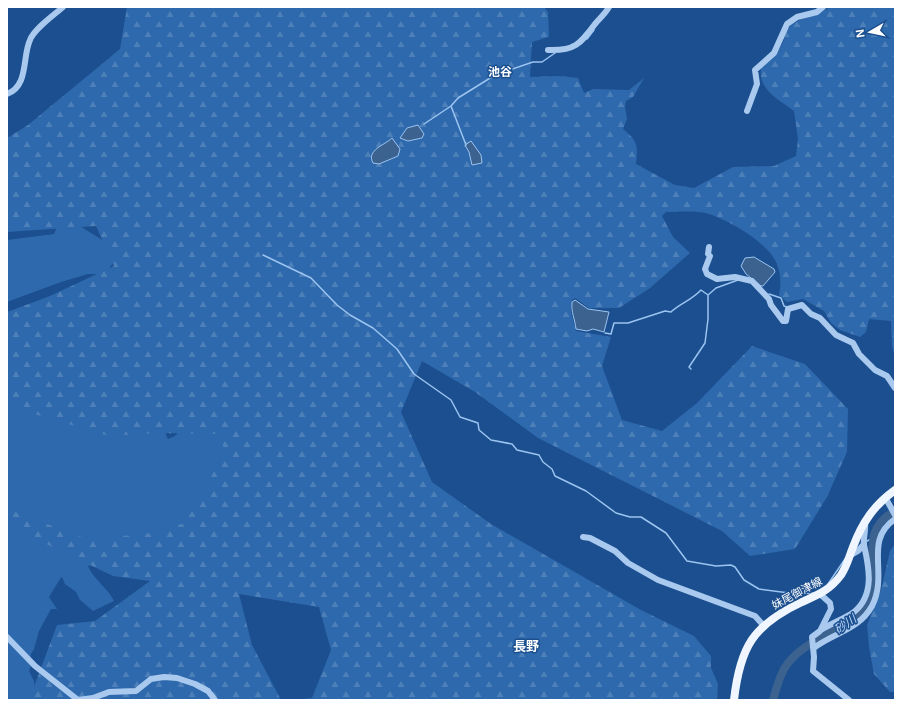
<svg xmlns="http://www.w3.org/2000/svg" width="902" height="707" font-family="Inter,'Noto Sans JP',sans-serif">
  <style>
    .green { fill: #2e69ad }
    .forest { fill: url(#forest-firs) }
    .water { fill: #3c6290; stroke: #9cc4f0 }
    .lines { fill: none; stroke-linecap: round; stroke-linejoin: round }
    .stream { stroke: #9cc4f0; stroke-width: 1.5 }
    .river { stroke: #3c6290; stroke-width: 8 }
    .minor { stroke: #a9c9ee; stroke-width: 6 }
    .major { stroke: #f0f6ff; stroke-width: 8 }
    .labels { text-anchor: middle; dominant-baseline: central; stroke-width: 3; stroke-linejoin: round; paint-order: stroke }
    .street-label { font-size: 11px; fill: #fff; stroke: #1b4f8f }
    .neighbourhood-label { font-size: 12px; font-weight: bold; fill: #fff; stroke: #1b4f8f }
    .water-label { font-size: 12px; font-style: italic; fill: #b5d3f5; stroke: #1b4f8f }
    .quarter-label { font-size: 13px; font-weight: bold; fill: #fff; stroke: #1b4f8f }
  </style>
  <defs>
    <pattern id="forest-firs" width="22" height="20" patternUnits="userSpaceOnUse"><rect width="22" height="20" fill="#2e69ad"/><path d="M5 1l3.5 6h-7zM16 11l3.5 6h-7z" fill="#4d80b9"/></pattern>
  </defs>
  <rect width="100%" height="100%" fill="#1b4f8f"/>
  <!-- green -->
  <path class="green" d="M 75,223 L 107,243 L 114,262 L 107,271 L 101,274 L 88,274 L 61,282 L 7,302 L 7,240 L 54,234 L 57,227 Z
    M 7,398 L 165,427 L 166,435 L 168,439 L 175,436 L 182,429 L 234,427 L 212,523 L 102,563 L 88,566 C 94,580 107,587 114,601 L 93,611 L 80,600 L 76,592 L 65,584 L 62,577 L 60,579 L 49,597 L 57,609 L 51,609 L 39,631 L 34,649 L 31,654 L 31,666 L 29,671 L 34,681 L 36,700 L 7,700 Z"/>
  <!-- forest -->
  <path class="forest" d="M 127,7 L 544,7 L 548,12 L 549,37 L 532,42 L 530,77 L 559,76 L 578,78 L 584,93 L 593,89 L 629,90 L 644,78 L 633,97 L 626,101 L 625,107 L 627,119 L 623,129 C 638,141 638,146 636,164 L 675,185 L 694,188 L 733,167 L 774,166 L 796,156 L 798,139 L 794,111 C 778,99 758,90 761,68 C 772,60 779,52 784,40 C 785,36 786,31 789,28 C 796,18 819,15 830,7 L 895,7 L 895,357 L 892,346 L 891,321 L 869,319 L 866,332 L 860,337 L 840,330 L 831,323 L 824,311 L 803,299 L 787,302 L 779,295 C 781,285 781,274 777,264 C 768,243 731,221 709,214 C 697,210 679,212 666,212 L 662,216 L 673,237 L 690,253 L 650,288 L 619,308 L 589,308 L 575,298 L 572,300 C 569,312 573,319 576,331 L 611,337 L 602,366 L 622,420 L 662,431 L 697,403 L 752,346 L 805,364 L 848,409 L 847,452 L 827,497 L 795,549 L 750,556 L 722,531 L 538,438 L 475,392 L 422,361 L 401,412 L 432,482 L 491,524 L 641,610 L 694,636 L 711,656 L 711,668 L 718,684 L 717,700 L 294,700 L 312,698 L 331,650 L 319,607 L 239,594 L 252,645 L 281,700 L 29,700 L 57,625 L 95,621 L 150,581 L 113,576 L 7,525 L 7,509 L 87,539 L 146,534 L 185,523 L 208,483 L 225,450 L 217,434 L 156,433 L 109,436 L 7,406 L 7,312 L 50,296 L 114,266 L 96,226 L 7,232 L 7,138 L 28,125 L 120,49 Z
    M 895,544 L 895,692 L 890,692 L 874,674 L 869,647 L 867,625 L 881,590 L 890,551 Z"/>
  <!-- water -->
  <path class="water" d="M 418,125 L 424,134 L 422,138 L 408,141 L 400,138 L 407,128 Z
    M 392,138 L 400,149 L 398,156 L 379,164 L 373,163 C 366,150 385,145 392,138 Z
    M 471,141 L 481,155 L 482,163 L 472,165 L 469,152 L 465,145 Z
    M 754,257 L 774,269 L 775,272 L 763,286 L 761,286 L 746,274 L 741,266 L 745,258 Z
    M 575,300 L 588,309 L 609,312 L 604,332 L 593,329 L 587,331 L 576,329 C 575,319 571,313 572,302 Z"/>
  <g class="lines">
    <!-- stream -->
    <path class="stream" d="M 587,39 L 594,30
      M 451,106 L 466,145
      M 424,124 L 451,106 L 458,98 L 495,75 L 533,62 L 542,62 L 555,53
      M 263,255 L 311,278 L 337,305 L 350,315 L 373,328 L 397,349 L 414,374 L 451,400 L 460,417 L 478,423 L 479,430 L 491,440 L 512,444 L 517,450 L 539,455 L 543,462 L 552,469 L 555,476 L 586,491 L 616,513 L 630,517 L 641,517 L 666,533 L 687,561 L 716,566 L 731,565 L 735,567 L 744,580 L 759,589 L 797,594 L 813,593
      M 769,294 L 781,298 L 784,306 L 787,307
      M 605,333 L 611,334 L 614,323 L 628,323 L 665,311 L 671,312 C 679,304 692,300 701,290 L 708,295 L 716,288 L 738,280
      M 691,369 L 689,367 L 705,343 L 708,319 L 708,295
      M 865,542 L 873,538
      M 828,584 L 845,559"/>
    <!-- river -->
    <path class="river" d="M 773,700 C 776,689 779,678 784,669 C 803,636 850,634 868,601 C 885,569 854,533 895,511"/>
    <!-- minor -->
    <path class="minor" d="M 548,50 C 575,51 580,44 595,24 C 600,18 605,14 609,7
      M 7,94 C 29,86 22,57 30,40 C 34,29 54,15 63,7
      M 747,111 L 757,84 L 755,70 L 774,53 L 787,24 L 797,17 L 817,12 L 823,7
      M 709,247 L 708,254 L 710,256 L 705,269 L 707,274 L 717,279 L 735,277 L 752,281 L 769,299 L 771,305 L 783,321 L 786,321 L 788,309 L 802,305 L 811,314 L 820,318 L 836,335 L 853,343 L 859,354 L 875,370 L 887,376 L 895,388
      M 885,497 L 895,515
      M 583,537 L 590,538 L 615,551 L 628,563 L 658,580 L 755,616 L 764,626
      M 851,555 L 858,551 L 864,544
      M 820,594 L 830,603 L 831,609 L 820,631 L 812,637 L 814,657 L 813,671 L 849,700
      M 821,630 C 832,623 844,619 854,612 C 875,595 869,567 864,545 C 863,538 866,531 865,523
      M 7,637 L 35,666 L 78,700 L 93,698 L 109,692 L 136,691 L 151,679 L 164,677 L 177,678 L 195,684 L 208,691 L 215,700
      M 814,648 C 833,633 859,630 872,606 C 889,573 863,541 895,519"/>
    <!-- major -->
    <path class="major" d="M 734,700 C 740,647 753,625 802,602 C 818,595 830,590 841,575 C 847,566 849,557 853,547 C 862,523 874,505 895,490"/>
  </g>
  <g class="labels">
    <!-- street labels -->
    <g class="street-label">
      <text transform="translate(797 593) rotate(-28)">妹尾御津線</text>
    </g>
    <!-- neighbourhood labels -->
    <g class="neighbourhood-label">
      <text x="500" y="71">池谷</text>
    </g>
    <!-- water labels -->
    <g class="water-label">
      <text transform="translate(845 624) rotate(-35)">砂川</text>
    </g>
    <!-- quarter labels -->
    <g class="quarter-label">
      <text x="526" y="646">長野</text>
    </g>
  </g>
  <!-- border -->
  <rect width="902" height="707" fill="none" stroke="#ffffff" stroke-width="16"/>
  <!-- north arrow -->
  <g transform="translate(870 32) rotate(261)" stroke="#1b4f8f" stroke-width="3" paint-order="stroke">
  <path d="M0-3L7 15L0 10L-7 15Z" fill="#ffffff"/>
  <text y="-6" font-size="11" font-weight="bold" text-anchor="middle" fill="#ffffff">N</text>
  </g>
</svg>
